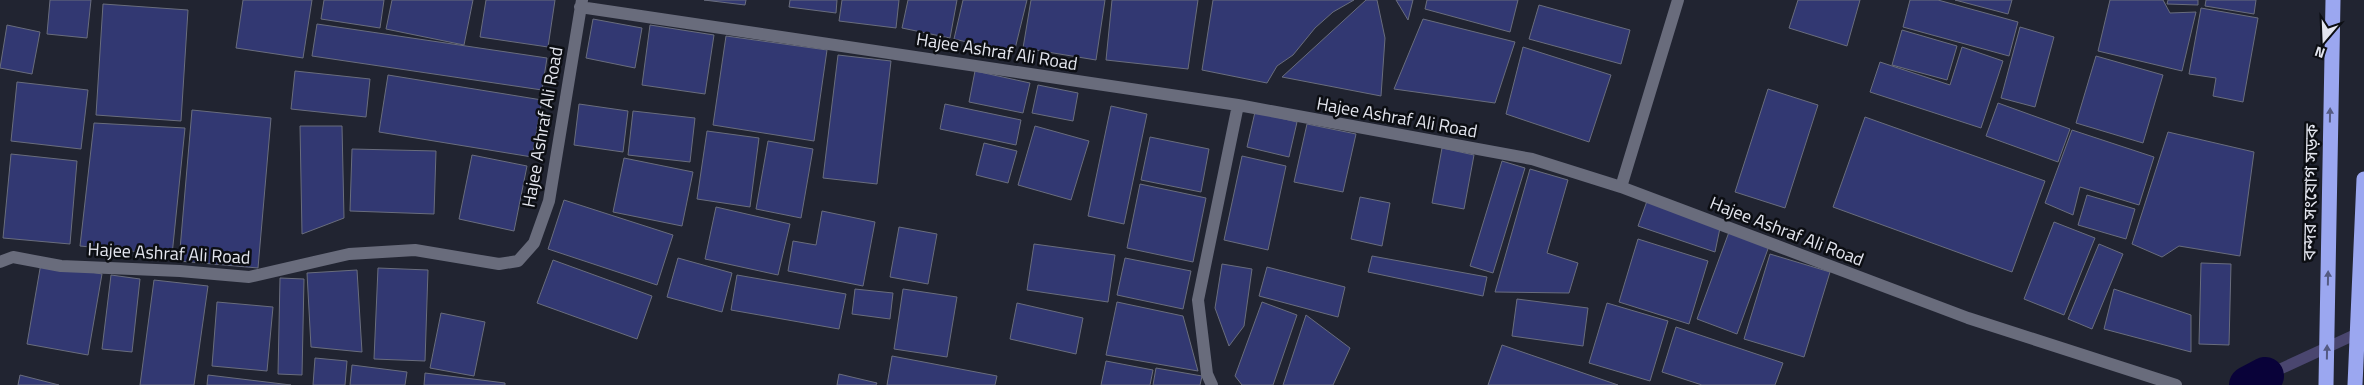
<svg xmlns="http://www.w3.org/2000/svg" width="2364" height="385" font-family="'Titillium Web','Noto Sans Bengali',sans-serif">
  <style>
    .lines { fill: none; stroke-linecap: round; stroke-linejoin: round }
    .stream { stroke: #4a466f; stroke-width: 11 }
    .canal { stroke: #090239; stroke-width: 38 }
    .building { fill: #323872; stroke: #696d7d }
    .minor { stroke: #696c7c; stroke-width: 12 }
    .highway { stroke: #9ba7f0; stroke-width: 15 }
    .oneway { fill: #545a82 }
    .labels { text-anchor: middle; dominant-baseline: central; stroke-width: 5; stroke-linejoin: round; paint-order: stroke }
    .street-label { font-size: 18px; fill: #e3e5ee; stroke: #0c0e13 }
  </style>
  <rect width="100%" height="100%" fill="#212431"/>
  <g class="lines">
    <!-- stream -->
    <path class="stream" d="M 2265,376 L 2363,331"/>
    <!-- canal -->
    <path class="canal" d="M 2248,385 L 2265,376"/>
  </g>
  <!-- building -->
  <path class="building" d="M 50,0 L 91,0 L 87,38 L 47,34 Z
    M 243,0 L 312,0 L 303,58 L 236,48 Z
    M 324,0 L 384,0 L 380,28 L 321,19 Z
    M 392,0 L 473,0 L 464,45 L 386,29 Z
    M 486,0 L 555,0 L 548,47 L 480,37 Z
    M 704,0 L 746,0 L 745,5 Z
    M 790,0 L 837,0 L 836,13 L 789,7 Z
    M 842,0 L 899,0 L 896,28 L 839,21 Z
    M 908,0 L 957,0 L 950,38 L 902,28 Z
    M 963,0 L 1027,0 L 1014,53 L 954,39 Z
    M 1031,0 L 1105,0 L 1096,60 L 1023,48 Z
    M 1112,0 L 1198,0 L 1188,69 L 1106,60 Z
    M 1213,0 L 1354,0 L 1333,12 L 1315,28 L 1293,55 L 1277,66 L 1267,83 L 1202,70 Z
    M 1366,0 L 1377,0 L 1385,38 L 1381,96 L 1282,77 Z
    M 1396,0 L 1413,0 L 1408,20 Z
    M 1427,0 L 1518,0 L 1510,32 L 1425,9 Z
    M 1798,0 L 1860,0 L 1847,46 L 1789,28 Z
    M 1910,0 L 1938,0 L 2018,22 L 2009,56 L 1903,27 Z
    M 1955,0 L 2012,0 L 2008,14 Z
    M 2110,0 L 2163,0 L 2170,13 L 2196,12 L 2182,71 L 2098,51 Z
    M 2168,0 L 2198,0 L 2198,5 L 2167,4 Z
    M 2206,0 L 2256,0 L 2254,14 L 2205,6 Z
    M 103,4 L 188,10 L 181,121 L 96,115 Z
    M 1539,5 L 1630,30 L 1621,64 L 1529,39 Z
    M 2201,8 L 2258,18 L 2243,102 L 2213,96 L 2216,78 L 2189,74 Z
    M 593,19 L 642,28 L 635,68 L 586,58 Z
    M 1423,19 L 1515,42 L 1495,103 L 1394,89 Z
    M 317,24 L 547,58 L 542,90 L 312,56 Z
    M 7,25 L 40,32 L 32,74 L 0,68 Z
    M 650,25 L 714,35 L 705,94 L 642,85 Z
    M 2020,27 L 2054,37 L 2035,107 L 2001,98 Z
    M 1902,30 L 1957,46 L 1947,80 L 1892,65 Z
    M 726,36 L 827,50 L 814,141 L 713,125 Z
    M 1523,47 L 1611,75 L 1589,142 L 1506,114 Z
    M 1962,47 L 2003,61 L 1981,128 L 1870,92 L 1880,62 L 1950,85 Z
    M 838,55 L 891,61 L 877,184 L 823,178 Z
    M 2096,56 L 2163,75 L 2143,143 L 2076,123 Z
    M 295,71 L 370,79 L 366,117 L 291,109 Z
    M 975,71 L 1030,83 L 1023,113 L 969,102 Z
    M 388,75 L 542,100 L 532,157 L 379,132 Z
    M 17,82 L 88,90 L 81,149 L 11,141 Z
    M 1038,85 L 1078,93 L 1073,121 L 1032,113 Z
    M 1768,89 L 1818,105 L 1785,208 L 1735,192 Z
    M 1998,103 L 2070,129 L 2058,162 L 1986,136 Z
    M 579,104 L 628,111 L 623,152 L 574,145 Z
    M 945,104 L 1021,120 L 1016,145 L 940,129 Z
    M 1111,106 L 1147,114 L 1124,224 L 1088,216 Z
    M 192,110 L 271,118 L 258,268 L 179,261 Z
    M 633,111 L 695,118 L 690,162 L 628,155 Z
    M 1255,112 L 1297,122 L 1289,157 L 1247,147 Z
    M 1865,117 L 2045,181 L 2012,272 L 1833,207 Z
    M 94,123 L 185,128 L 172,255 L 80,246 Z
    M 1307,124 L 1356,134 L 1343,192 L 1294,182 Z
    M 300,126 L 342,126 L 344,218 L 302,234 Z
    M 1035,126 L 1089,141 L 1071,200 L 1018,185 Z
    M 2072,130 L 2154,157 L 2139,205 L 2080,187 L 2073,215 L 2045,203 Z
    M 707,131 L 759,138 L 750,207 L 697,199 Z
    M 2168,132 L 2254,152 L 2240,256 L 2179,246 L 2162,257 L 2132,244 Z
    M 1150,137 L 1209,149 L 1201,192 L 1141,180 Z
    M 768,141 L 813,149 L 801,218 L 756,209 Z
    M 984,143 L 1017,151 L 1008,183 L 976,175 Z
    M 1442,148 L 1474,155 L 1464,209 L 1432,203 Z
    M 352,149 L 436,151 L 434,214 L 350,211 Z
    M 11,154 L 77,161 L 70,244 L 3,238 Z
    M 472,155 L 527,166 L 514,231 L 459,219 Z
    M 1242,156 L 1286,166 L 1268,250 L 1224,240 Z
    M 624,158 L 693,172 L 682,226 L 613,212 Z
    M 1502,161 L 1525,168 L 1493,273 L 1470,266 Z
    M 1530,169 L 1568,180 L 1547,253 L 1578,263 L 1569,293 L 1495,292 Z
    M 1140,184 L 1206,198 L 1193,262 L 1127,248 Z
    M 2087,195 L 2135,209 L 2126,239 L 2078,225 Z
    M 1360,197 L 1390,203 L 1382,246 L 1351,239 Z
    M 564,200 L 673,235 L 657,285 L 548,249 Z
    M 1647,201 L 1720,228 L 1715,252 L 1638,226 Z
    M 716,207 L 790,224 L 778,275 L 705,259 Z
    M 822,211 L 875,222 L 863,286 L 788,271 L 793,241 L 816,245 Z
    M 2054,222 L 2095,238 L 2064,315 L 2024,299 Z
    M 899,227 L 937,234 L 928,284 L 890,277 Z
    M 1729,232 L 1769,246 L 1737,334 L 1697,319 Z
    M 1638,239 L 1708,261 L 1689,324 L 1619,302 Z
    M 1034,244 L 1115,255 L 1108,302 L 1027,290 Z
    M 2099,244 L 2123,254 L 2092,329 L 2068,319 Z
    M 1770,254 L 1830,272 L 1804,357 L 1744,339 Z
    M 1372,256 L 1487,277 L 1483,296 L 1368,272 Z
    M 678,258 L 732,273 L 722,312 L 667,297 Z
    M 1125,258 L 1191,271 L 1183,309 L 1117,295 Z
    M 553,260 L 652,296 L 637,339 L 537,303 Z
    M 41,263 L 102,274 L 88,355 L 27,344 Z
    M 2201,263 L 2231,264 L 2229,345 L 2199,344 Z
    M 1222,264 L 1252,269 L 1244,326 L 1229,346 L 1215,308 Z
    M 1267,267 L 1345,287 L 1338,317 L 1259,296 Z
    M 378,268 L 428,270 L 425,361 L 374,359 Z
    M 357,270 L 362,352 L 311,347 L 307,273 Z
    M 111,275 L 140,279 L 132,352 L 102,349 Z
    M 737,275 L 846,294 L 839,329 L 731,310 Z
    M 280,278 L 304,279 L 302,375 L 278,374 Z
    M 154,280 L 208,286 L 194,385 L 140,385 Z
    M 855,289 L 893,293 L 890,319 L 852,314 Z
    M 903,289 L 957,297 L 947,357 L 894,349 Z
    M 2114,289 L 2191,315 L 2191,352 L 2104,329 Z
    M 1517,299 L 1588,308 L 1583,346 L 1512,336 Z
    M 217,302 L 273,307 L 267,371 L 212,366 Z
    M 1117,302 L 1183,316 L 1198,371 L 1106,355 Z
    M 1262,302 L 1297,315 L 1273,385 L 1242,385 L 1235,376 Z
    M 1017,303 L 1083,318 L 1076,354 L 1010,339 Z
    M 1607,303 L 1668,321 L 1650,381 L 1589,363 Z
    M 441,313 L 485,322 L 474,376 L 430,368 Z
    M 1306,315 L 1350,348 L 1333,385 L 1283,385 Z
    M 1676,327 L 1783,363 L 1775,385 L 1702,385 L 1662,372 Z
    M 1502,345 L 1618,385 L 1488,385 Z
    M 892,356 L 997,376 L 995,385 L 887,385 Z
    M 315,358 L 347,361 L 345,385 L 313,385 Z
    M 1106,361 L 1153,370 L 1150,385 L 1101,385 Z
    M 352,365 L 407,372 L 405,385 L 350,385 Z
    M 1156,368 L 1202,376 L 1200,385 L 1153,385 Z
    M 425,373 L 505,383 L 505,385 L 424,385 Z
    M 839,374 L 877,383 L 876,385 L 837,385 Z
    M 20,375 L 59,385 L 18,385 Z
    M 208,375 L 291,385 L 207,385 Z"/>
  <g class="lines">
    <!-- minor -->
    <path class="minor" d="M 580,7 L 1238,105 L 1532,159 L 1621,187 L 1968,318 L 2176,385
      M 1621,187 L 1678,0
      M 0,262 L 13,257 L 61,266 L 180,271 L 249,277 L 349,254 L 415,250 L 499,264 L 518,261 L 534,243 L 549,201 L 582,0
      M 1212,385 L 1207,374 L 1198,300 L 1238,105"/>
    <!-- highway -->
    <path class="highway" d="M 2326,385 L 2333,0
      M 2355,385 L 2364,179"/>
  </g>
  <!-- one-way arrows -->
  <defs><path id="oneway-solid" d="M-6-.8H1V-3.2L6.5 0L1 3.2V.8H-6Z" transform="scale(1.25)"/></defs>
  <g class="oneway">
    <use href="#oneway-solid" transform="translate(2330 115) rotate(-89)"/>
    <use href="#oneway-solid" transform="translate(2328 278) rotate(-89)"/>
    <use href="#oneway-solid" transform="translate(2327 352) rotate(-89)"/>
  </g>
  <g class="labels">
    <!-- street labels -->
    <g class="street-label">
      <text transform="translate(997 51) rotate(9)">Hajee Ashraf Ali Road</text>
      <text transform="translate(1397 117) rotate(10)">Hajee Ashraf Ali Road</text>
      <text transform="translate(542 127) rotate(-80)">Hajee Ashraf Ali Road</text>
      <text transform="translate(2310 192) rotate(-89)">বন্দর সংযোগ সড়ক</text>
      <text transform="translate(1787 231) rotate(21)">Hajee Ashraf Ali Road</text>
      <text transform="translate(169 253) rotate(3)">Hajee Ashraf Ali Road</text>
    </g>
  </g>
  <!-- north arrow -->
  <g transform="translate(2324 40) rotate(199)" stroke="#0c0e13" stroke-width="4" paint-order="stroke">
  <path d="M0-4L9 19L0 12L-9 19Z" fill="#e3e5ee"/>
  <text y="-8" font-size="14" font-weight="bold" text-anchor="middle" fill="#e3e5ee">N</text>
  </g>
</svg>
